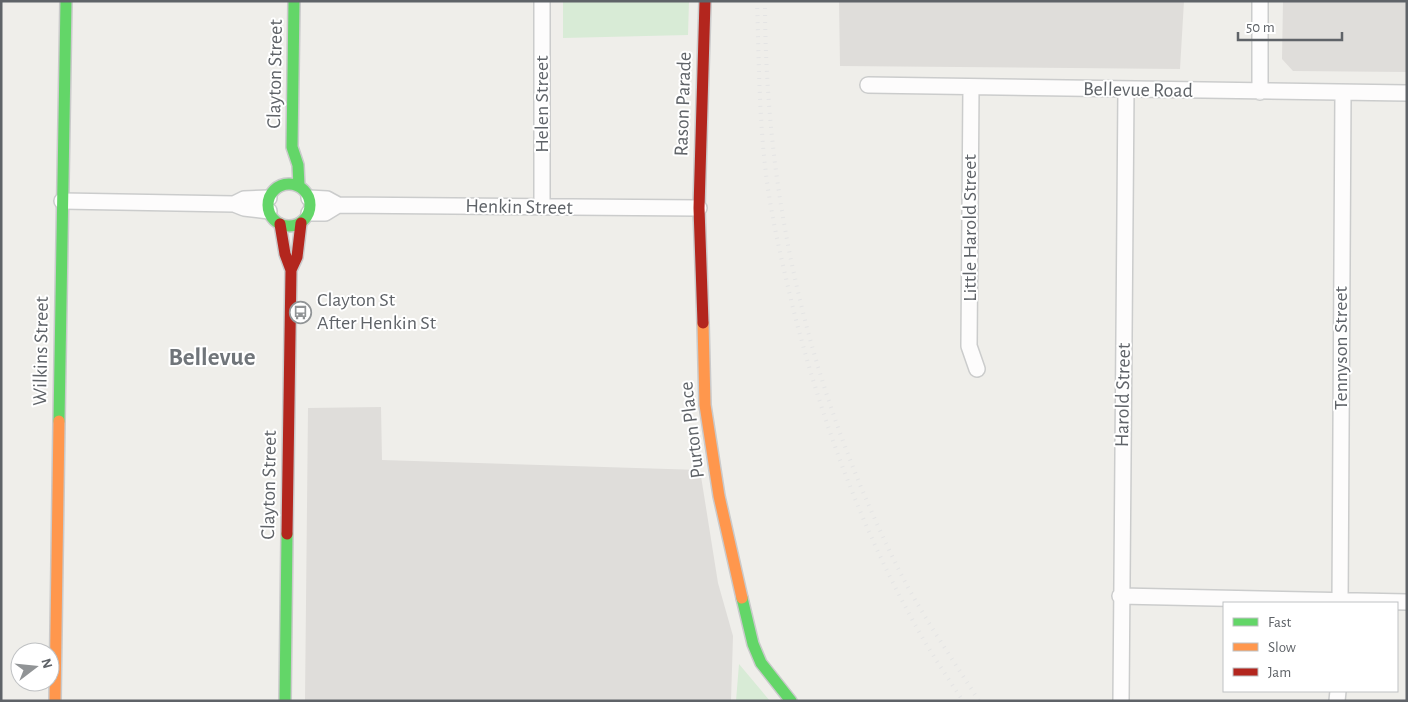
<svg xmlns="http://www.w3.org/2000/svg" width="1408" height="702" font-family="'Alegreya Sans',sans-serif">
  <style>
    .industrial { fill: #dfddda }
    .green { fill: #d8ebd6 }
    .lines { fill: none; stroke-linecap: round; stroke-linejoin: round }
    .street-casing { stroke: #cbcccc; stroke-width: 18 }
    .fast-casing { stroke: #cacacb; stroke-width: 14 }
    .slow-casing { stroke: #cacacb; stroke-width: 14 }
    .jam-casing { stroke: #cacacb; stroke-width: 14 }
    .street { stroke: #fdfcfc; stroke-width: 15 }
    .fast { stroke: #63d668; stroke-width: 11 }
    .slow { stroke: #ff974d; stroke-width: 11 }
    .jam { stroke: #b3261e; stroke-width: 11 }
    .rail { stroke: #e4e4e4; stroke-width: 4; stroke-dasharray: 1 6; stroke-linecap: butt }
    .labels { text-anchor: middle; dominant-baseline: central; stroke-width: 4; stroke-linejoin: round; paint-order: stroke }
    .street-label { font-size: 20px; fill: #5f6368; stroke: #fff }
    .poi-label { font-size: 20px; fill: #5f6368; stroke: #fff; text-anchor: start }
    .district-label { font-size: 25px; font-weight: bold; fill: #70757a; stroke: #fff }
  </style>
  <rect width="100%" height="100%" fill="#efeeea"/>
  <!-- industrial -->
  <path class="industrial" d="M 839,1 L 1184,1 L 1180,69 L 840,66 Z
    M 1283,1 L 1407,1 L 1407,72 L 1293,71 L 1282,59 Z
    M 381,407 L 382,460 L 700,470 L 718,583 L 733,636 L 731,701 L 305,701 L 308,408 Z"/>
  <!-- green -->
  <path class="green" d="M 563,1 L 689,1 L 688,35 L 563,38 Z
    M 739,664 L 770,701 L 736,701 Z"/>
  <g class="lines">
    <defs>
      <path id="street" d="M 868,85 L 1407,93
        M 971,87 L 969,346 L 977,369
        M 1260,92 L 1260,1
        M 309,198 L 327,199 L 338,205 L 699,208
        M 62,201 L 234,204 L 244,208 L 269,211
        M 234,204 L 244,199 L 269,198
        M 542,207 L 542,1
        M 309,213 L 325,213 L 338,205
        M 1120,596 L 1407,602
        M 1340,603 L 1343,93
        M 1121,701 L 1126,90
        M 1337,701 L 1338,691"/>
      <path id="fast" d="M 294,1 L 292,147 L 298,165 L 299,186
        M268 205a21 21 0 1 1 42 0a21 21 0 1 1-42 0Z
        M 59,421 L 66,1
        M 742,598 L 753,644 L 761,663 L 791,701
        M 285,701 L 287,534"/>
      <path id="slow" d="M 703,323 L 705,405 L 719,496 L 742,598
        M 55,701 L 59,421"/>
      <path id="jam" d="M 280,224 L 285,254 L 291,270 L 287,534
        M 291,270 L 297,257 L 301,223
        M 703,323 L 699,208 L 705,1"/>
    </defs>
    <!-- street casing -->
    <use href="#street" class="street-casing"/>
    <!-- fast casing -->
    <use href="#fast" class="fast-casing"/>
    <!-- slow casing -->
    <use href="#slow" class="slow-casing"/>
    <!-- jam casing -->
    <use href="#jam" class="jam-casing"/>
    <!-- street -->
    <use href="#street" class="street"/>
    <!-- fast -->
    <use href="#fast" class="fast"/>
    <!-- slow -->
    <use href="#slow" class="slow"/>
    <!-- jam -->
    <use href="#jam" class="jam"/>
    <!-- rail -->
    <path class="rail" d="M 757,1 C 759,62 759,122 767,182 C 773,225 783,266 793,308 C 822,422 863,534 922,637 C 935,659 949,680 963,701
      M 765,1 C 765,198 808,385 895,562 C 918,610 950,655 979,701"/>
  </g>
  <!-- icons -->
  <defs>
    <symbol id="bus-ring" viewBox="-11 -11 22 22"><circle r="9.5" fill="#fff" stroke="#919496" stroke-width="1.5"/><path d="M-5-6H5V4H4V6H2V4H-2V6H-4V4H-5ZM-3.5-4V0h7V-4ZM-3.5 1.2v1.5H-2V1.2ZM2 1.2v1.5H3.5V1.2Z" fill="#919496"/></symbol>
  </defs>
  <g fill-rule="evenodd">
    <use href="#bus-ring" x="288" y="300" width="25" height="25"/>
  </g>
  <g class="labels">
    <!-- street labels -->
    <g class="street-label">
      <text transform="translate(275 74) rotate(-89)">Clayton Street</text>
      <text transform="translate(1138 90) rotate(1)">Bellevue Road</text>
      <text transform="translate(542 104) rotate(-90)">Helen Street</text>
      <text transform="translate(683 104) rotate(-88)">Rason Parade</text>
      <text transform="translate(519 207) rotate(1)">Henkin Street</text>
      <text transform="translate(970 228) rotate(-90)">Little Harold Street</text>
      <text transform="translate(1341 348) rotate(-90)">Tennyson Street</text>
      <text transform="translate(41 351) rotate(-89)">Wilkins Street</text>
      <text transform="translate(1123 395) rotate(-89)">Harold Street</text>
      <text transform="translate(692 430) rotate(-97)">Purton Place</text>
      <text transform="translate(269 485) rotate(-89)">Clayton Street</text>
    </g>
    <!-- poi labels -->
    <g class="poi-label">
      <text x="317" y="300">Clayton St<tspan x="317" dy="23">After Henkin St</tspan></text>
    </g>
    <!-- district labels -->
    <g class="district-label">
      <text x="212" y="357">Bellevue</text>
    </g>
  </g>
  <!-- border -->
  <rect width="1408" height="702" fill="none" stroke="#5f6368" stroke-width="5"/>
  <!-- legend -->
  <rect x="1223" y="602" width="175" height="90" fill="#ffffff" stroke="#bfc1c3"/>
  <rect x="1233" y="618" width="25" height="8" fill="#63d668" stroke="#bfc1c3"/>
  <text x="1268" y="627" font-size="15" fill="#5f6368">Fast</text>
  <rect x="1233" y="643" width="25" height="8" fill="#ff974d" stroke="#bfc1c3"/>
  <text x="1268" y="652" font-size="15" fill="#5f6368">Slow</text>
  <rect x="1233" y="668" width="25" height="8" fill="#b3261e" stroke="#bfc1c3"/>
  <text x="1268" y="677" font-size="15" fill="#5f6368">Jam</text>
  <!-- north arrow -->
  <g transform="translate(35 667) rotate(74)"><circle r="24" fill="#ffffff" stroke="#bfc1c3"/>
  <path d="M0-4L9 19L0 12L-9 19Z" fill="#919496"/>
  <text y="-8" font-size="14" font-weight="bold" text-anchor="middle" fill="#5f6368">N</text>
  </g>
  <!-- scale -->
  <path d="M1238 32v8h104v-8" fill="none" stroke="#5f6368" stroke-width="2.5"/>
  <text x="1246" y="32" font-size="15" fill="#5f6368" stroke="#ffffff" stroke-width="4" paint-order="stroke">50 m</text>
</svg>
